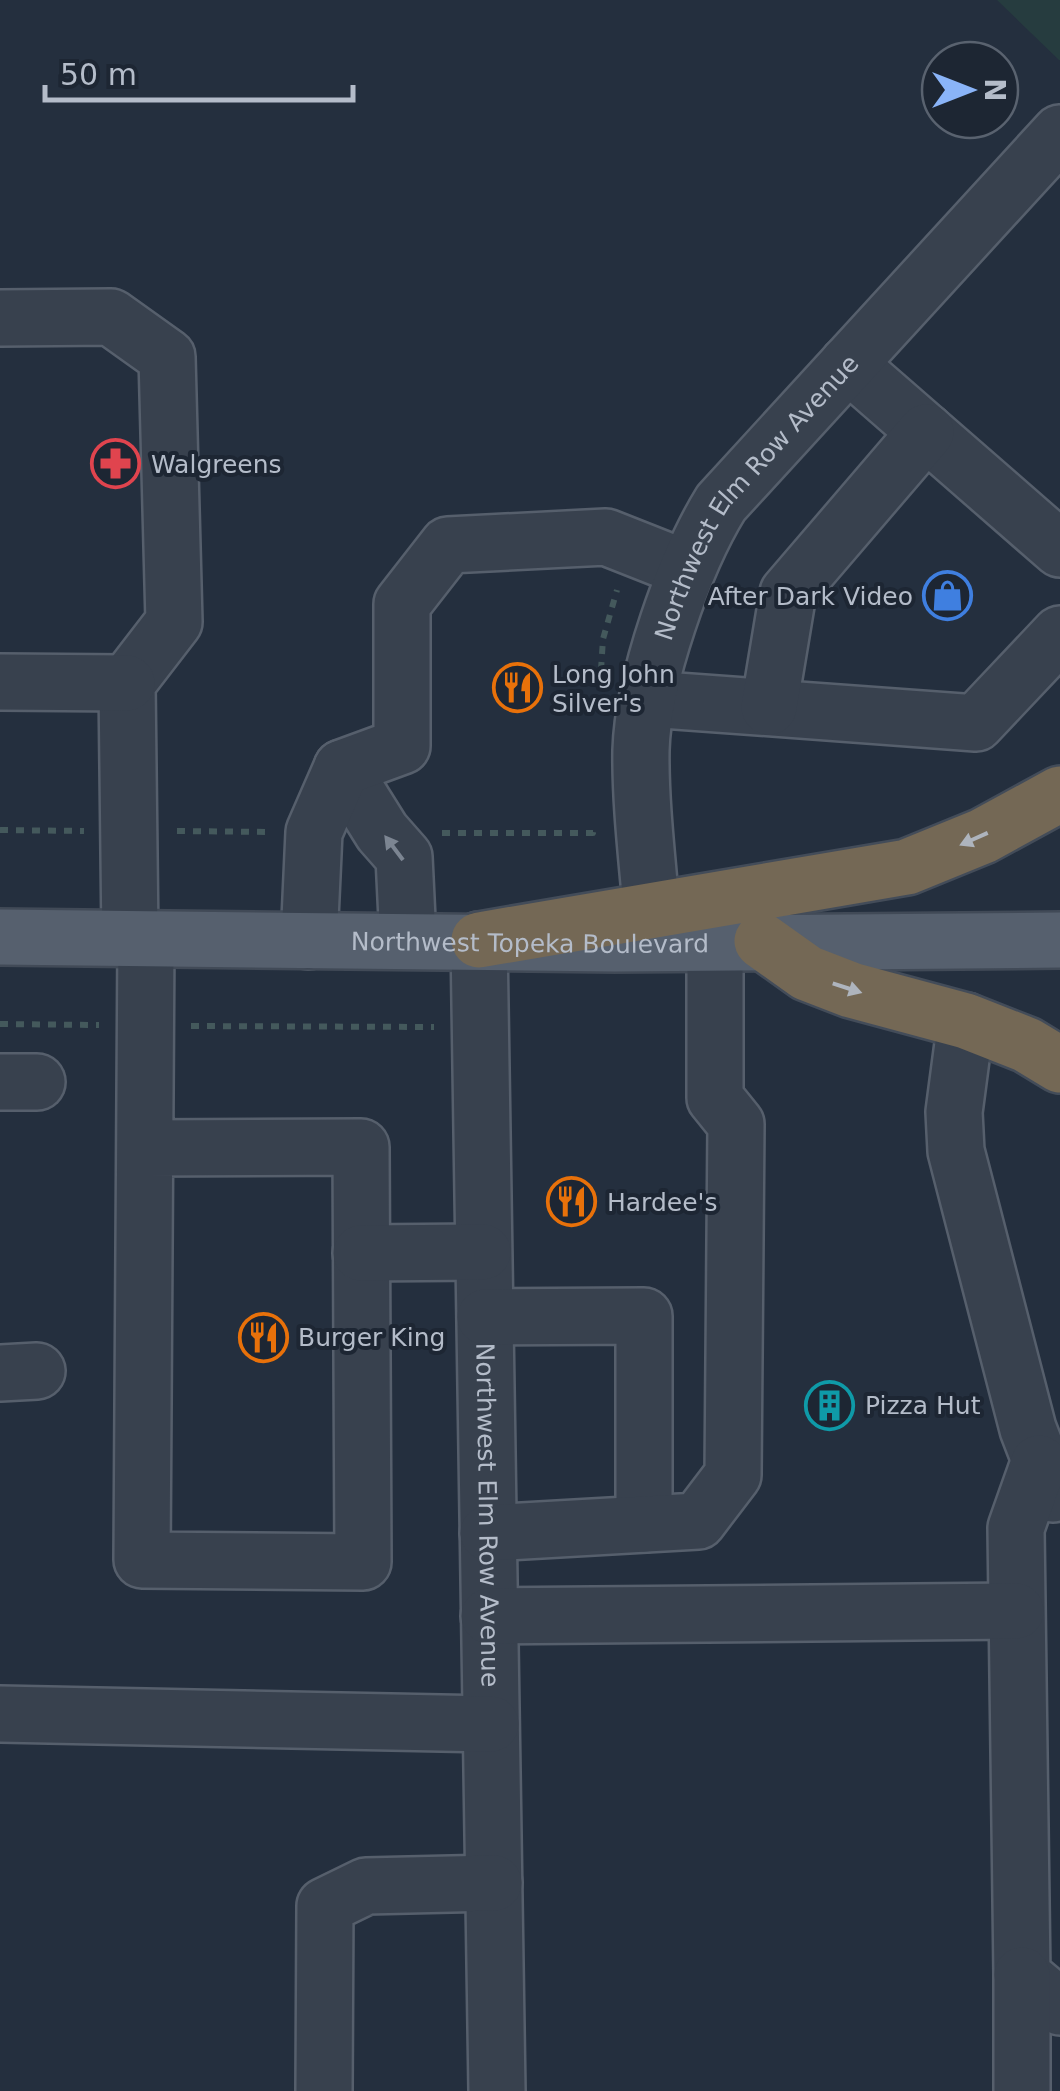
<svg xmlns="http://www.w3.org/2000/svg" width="1060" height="2091" font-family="'DejaVu Sans',sans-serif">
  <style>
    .green { fill: #263c3f }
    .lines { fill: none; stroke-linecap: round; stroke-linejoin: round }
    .minor-casing { stroke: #565f6c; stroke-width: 60 }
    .major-casing { stroke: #414a57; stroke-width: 60 }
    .highway-casing { stroke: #434c59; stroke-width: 60 }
    .path { stroke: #44595c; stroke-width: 6; stroke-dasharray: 8 8; stroke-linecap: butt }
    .minor { stroke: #38414e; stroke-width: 55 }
    .major { stroke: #56606e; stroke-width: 55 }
    .highway { stroke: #746855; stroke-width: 55 }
    .oneway { fill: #aeb4bd }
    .oneway2 { fill: #7c8592 }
    .labels { text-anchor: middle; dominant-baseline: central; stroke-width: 8; stroke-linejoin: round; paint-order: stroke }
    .poi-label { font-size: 25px; fill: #b4bcc9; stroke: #1d2633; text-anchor: start }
    .street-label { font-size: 25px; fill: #b4bcc9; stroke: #1d2633 }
  </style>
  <rect width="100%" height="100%" fill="#242f3e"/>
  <!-- green -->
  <path class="green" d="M 997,0 L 1060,0 L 1060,60 L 1059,60 Z"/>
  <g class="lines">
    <defs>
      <g id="minor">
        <path d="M 0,318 L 111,317 L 167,357 L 174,622 L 127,683 L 130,938"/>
        <path d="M 848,364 L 1060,549"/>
        <path d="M 0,682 L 127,683"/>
        <path d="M 649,699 L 976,723 L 1060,634"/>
        <path d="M 769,707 L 788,593 L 926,432"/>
        <path d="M 342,768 L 382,832 L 404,857 L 408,940"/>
        <path id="s1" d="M 479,940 L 497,2091"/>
        <path d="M 309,941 L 314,832 L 342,768 L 402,746 L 402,604 L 448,545 L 606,537 L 687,569"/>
        <path id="s2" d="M 654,942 C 650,882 640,810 641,750 C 643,680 684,563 721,503 L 1060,133"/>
        <path d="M 966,1021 L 954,1112 L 956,1151 L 1028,1429 L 1053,1494"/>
        <path d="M 0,1082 L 37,1082"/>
        <path d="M 145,1148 L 361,1147 L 363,1562 L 142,1560 L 146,939"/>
        <path d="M 361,1253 L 483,1252"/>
        <path d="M 485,1317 L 644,1316 L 644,1524"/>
        <path d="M 0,1373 L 37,1371"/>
        <path d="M 1039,1463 L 1016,1528 L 1022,1975 L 1060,2007"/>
        <path d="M 488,1533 L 698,1521 L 733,1475 L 736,1124 L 715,1098 L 715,941"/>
        <path d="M 489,1616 L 1016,1611"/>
        <path d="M 0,1714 L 491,1724"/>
        <path d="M 1022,1975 L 1022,2091"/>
        <path d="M 324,2091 L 325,1906 L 366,1886 L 494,1883"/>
      </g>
      <g id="major">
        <path id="s3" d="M 0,937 L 615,944 L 1060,940"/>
      </g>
      <path id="highway" d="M 479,940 L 907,867 L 983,836 L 1060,794
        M 762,941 L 807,973 L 851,990 L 966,1021 L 1027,1045 L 1060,1065"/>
    </defs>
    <!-- minor casing -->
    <use href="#minor" class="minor-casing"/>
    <!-- major casing -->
    <use href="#major" class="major-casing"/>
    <!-- highway casing -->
    <use href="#highway" class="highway-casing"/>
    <!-- path -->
    <path class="path" d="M 601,670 L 603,639 L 617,590
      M 0,830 L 84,831
      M 177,831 L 269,832
      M 442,833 L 593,833 L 594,827
      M 0,1024 L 99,1025
      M 191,1026 L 434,1027"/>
    <!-- minor -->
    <use href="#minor" class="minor"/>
    <!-- major -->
    <use href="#major" class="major"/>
    <!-- highway -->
    <use href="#highway" class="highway"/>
  </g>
  <!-- one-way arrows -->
  <defs><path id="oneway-solid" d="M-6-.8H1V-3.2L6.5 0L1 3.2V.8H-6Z" transform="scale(2.5)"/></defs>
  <g class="oneway">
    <use href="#oneway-solid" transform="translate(974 839) rotate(156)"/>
    <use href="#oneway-solid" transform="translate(847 988) rotate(18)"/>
  </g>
  <use class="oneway2" href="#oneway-solid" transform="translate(394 848) rotate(-127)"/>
  <!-- icons -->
  <defs>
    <symbol id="pharmacy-ring" viewBox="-11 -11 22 22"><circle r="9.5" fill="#1d2633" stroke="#e0444e" stroke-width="1.5"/><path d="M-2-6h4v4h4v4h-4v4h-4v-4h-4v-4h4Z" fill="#e0444e"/></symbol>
    <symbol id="shop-ring" viewBox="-11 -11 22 22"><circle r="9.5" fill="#1d2633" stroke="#3f7fe0" stroke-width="1.5"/><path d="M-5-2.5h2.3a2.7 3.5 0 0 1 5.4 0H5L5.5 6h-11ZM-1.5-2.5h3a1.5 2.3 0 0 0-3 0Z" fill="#3f7fe0"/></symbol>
    <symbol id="restaurant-ring" viewBox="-11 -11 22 22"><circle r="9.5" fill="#1d2633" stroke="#e8710a" stroke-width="1.5"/><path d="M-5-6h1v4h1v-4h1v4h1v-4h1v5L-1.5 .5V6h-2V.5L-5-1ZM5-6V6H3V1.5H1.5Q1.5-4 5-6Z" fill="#e8710a"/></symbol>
    <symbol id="building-ring" viewBox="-11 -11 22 22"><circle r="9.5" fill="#1d2633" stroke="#0f9aa8" stroke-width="1.5"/><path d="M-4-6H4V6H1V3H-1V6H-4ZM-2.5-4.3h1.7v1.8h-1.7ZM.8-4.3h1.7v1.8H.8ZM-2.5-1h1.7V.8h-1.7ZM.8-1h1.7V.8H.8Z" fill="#0f9aa8"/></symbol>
  </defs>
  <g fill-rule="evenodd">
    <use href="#pharmacy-ring" x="88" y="436" width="55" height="55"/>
    <use href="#shop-ring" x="920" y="568" width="55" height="55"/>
    <use href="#restaurant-ring" x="490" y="660" width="55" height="55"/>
    <use href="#restaurant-ring" x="544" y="1174" width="55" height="55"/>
    <use href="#restaurant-ring" x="236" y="1310" width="55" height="55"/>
    <use href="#building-ring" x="802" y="1378" width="55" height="55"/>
  </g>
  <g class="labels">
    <!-- poi labels -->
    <g class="poi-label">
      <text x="151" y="464">Walgreens</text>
      <text x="913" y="596" text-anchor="end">After Dark Video</text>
      <text x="552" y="674">Long John<tspan x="552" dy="29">Silver's</tspan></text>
      <text x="607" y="1202">Hardee's</text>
      <text x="298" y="1337">Burger King</text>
      <text x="865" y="1405">Pizza Hut</text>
    </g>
    <!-- street labels -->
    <g class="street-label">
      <text stroke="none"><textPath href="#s2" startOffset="478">Northwest Elm Row Avenue</textPath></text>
      <text stroke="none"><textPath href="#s3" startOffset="530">Northwest Topeka Boulevard</textPath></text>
      <text stroke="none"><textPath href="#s1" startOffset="575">Northwest Elm Row Avenue</textPath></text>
    </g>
  </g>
  <!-- north arrow -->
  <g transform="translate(970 90) rotate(90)"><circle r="48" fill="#1d2633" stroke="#59626f" stroke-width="2.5"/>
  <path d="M0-8L18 38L0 25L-18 38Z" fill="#8ab4f8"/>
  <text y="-15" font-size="28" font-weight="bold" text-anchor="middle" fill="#b4bcc9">N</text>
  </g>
  <!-- scale -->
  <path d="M45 85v15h308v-15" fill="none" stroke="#b4bcc9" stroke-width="5"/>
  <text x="60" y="85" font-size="30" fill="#b4bcc9" stroke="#1d2633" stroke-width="8" paint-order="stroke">50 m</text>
</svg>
